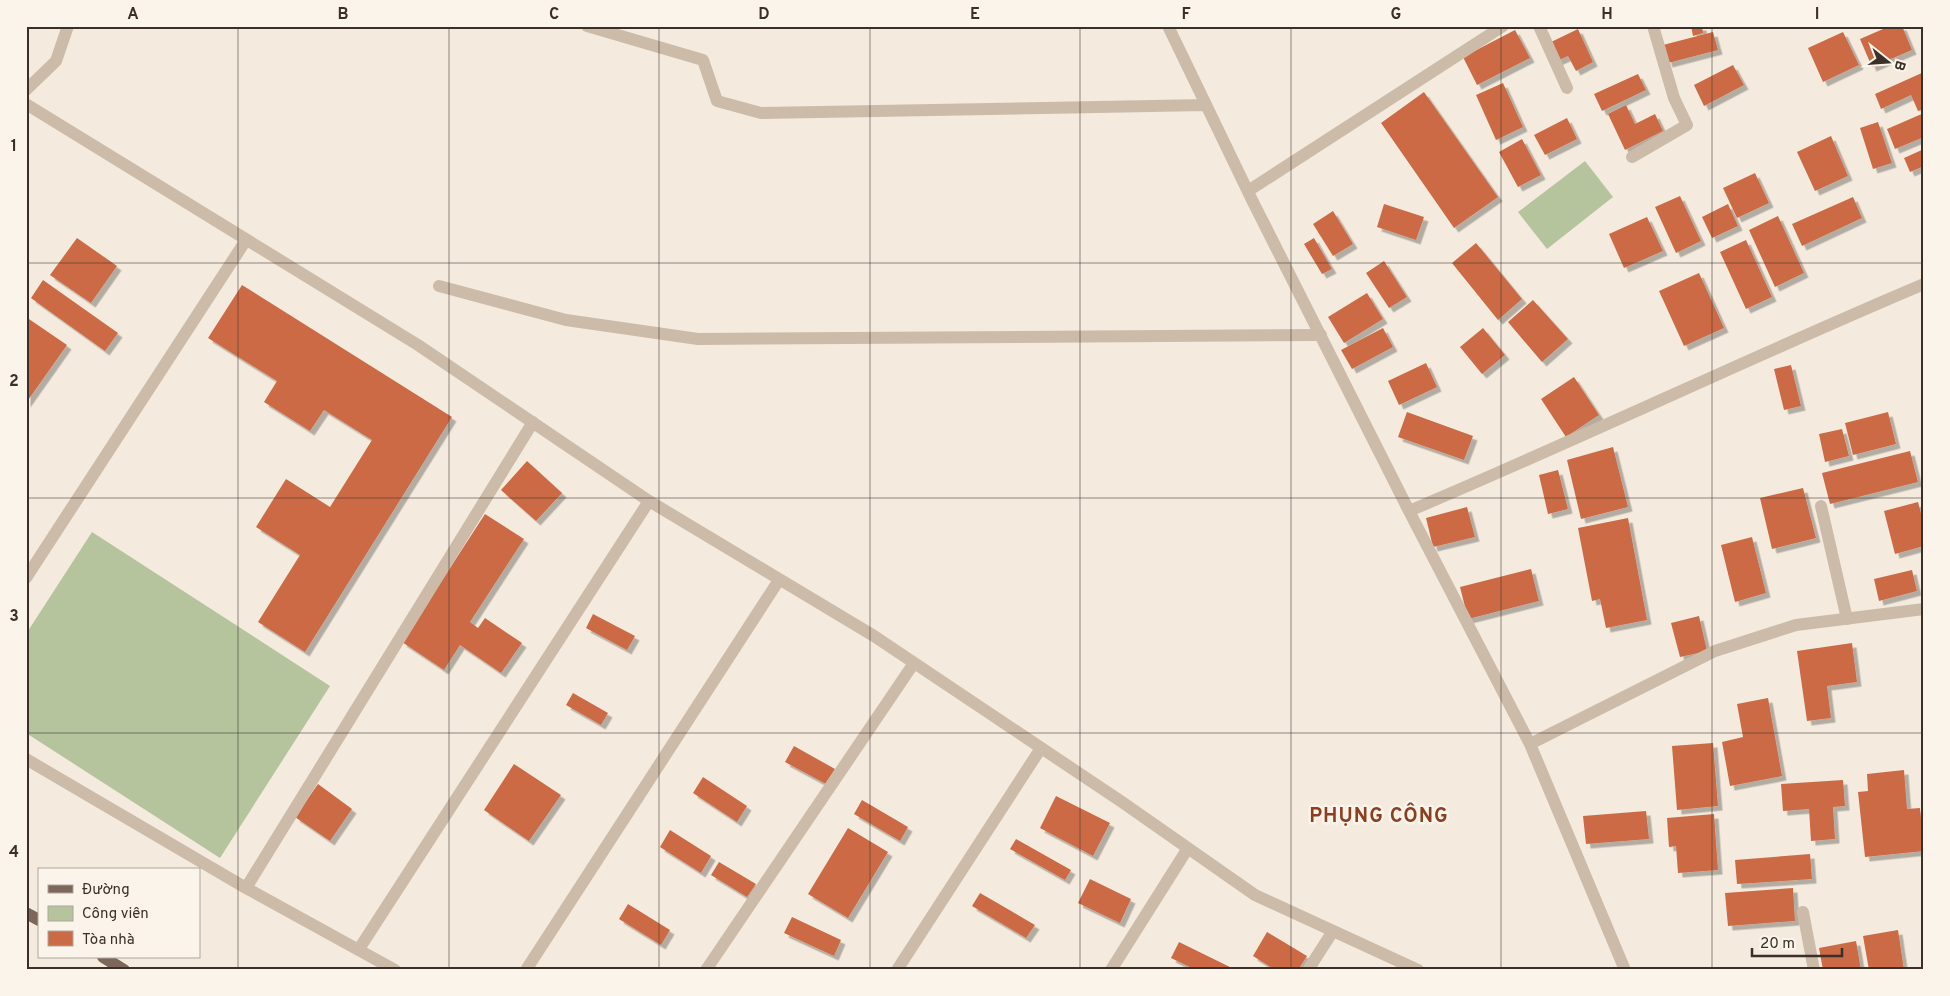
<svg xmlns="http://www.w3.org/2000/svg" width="1950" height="996" font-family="Overpass,sans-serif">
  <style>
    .green { fill: #b5c49d }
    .building { fill: #cb6b45; filter: url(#shadow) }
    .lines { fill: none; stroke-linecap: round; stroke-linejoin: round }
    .lane { stroke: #cdbba9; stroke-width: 12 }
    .street { stroke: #cdbba9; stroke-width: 12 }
    .primary { stroke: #7c675a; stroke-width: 12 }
    .grid { fill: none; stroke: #3a2f29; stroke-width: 1; stroke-opacity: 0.55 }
    .labels { text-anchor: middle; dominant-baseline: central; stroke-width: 5; stroke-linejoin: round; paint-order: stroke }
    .district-label { font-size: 20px; font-weight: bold; letter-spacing: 1px; fill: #8d3e1f; stroke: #fbf4eb }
    .neatline { fill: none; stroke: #3a2f29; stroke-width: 2 }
    .grid-label { font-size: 16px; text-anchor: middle; font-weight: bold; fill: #3a2f29 }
  </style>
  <defs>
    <filter id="shadow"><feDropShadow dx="4.5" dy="4.5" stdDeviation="0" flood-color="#0004"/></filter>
  </defs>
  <rect width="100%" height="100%" fill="#f4ebde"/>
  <!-- green -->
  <path class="green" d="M 1585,161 L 1613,197 L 1547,249 L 1518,212 Z
    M 92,532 L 330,686 L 220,858 L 26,733 L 26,634 Z"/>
  <!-- building -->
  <path class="building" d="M 1691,26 L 1702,26 L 1703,33 L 1693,36 Z
    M 1890,26 L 1902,26 L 1912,50 L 1872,67 L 1860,39 Z
    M 1578,29 L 1593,62 L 1576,71 L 1568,56 L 1557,61 L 1549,43 Z
    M 1515,30 L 1530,58 L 1477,85 L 1463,57 Z
    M 1713,32 L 1718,50 L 1668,63 L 1663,45 Z
    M 1843,32 L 1859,65 L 1823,82 L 1808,48 Z
    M 1733,65 L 1744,85 L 1704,106 L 1694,85 Z
    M 1924,72 L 1924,109 L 1918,111 L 1911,95 L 1881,109 L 1875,94 Z
    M 1638,74 L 1646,90 L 1602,111 L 1594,94 Z
    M 1503,83 L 1523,127 L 1496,140 L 1476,95 Z
    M 1424,92 L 1498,197 L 1454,228 L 1381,123 Z
    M 1626,105 L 1635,124 L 1655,114 L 1663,131 L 1625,150 L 1608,114 Z
    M 1924,113 L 1924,137 L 1895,149 L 1887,129 Z
    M 1567,118 L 1577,139 L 1545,155 L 1534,135 Z
    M 1878,122 L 1892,163 L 1873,169 L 1860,128 Z
    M 1831,136 L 1848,176 L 1815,191 L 1797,152 Z
    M 1522,139 L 1541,175 L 1518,187 L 1499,152 Z
    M 1924,149 L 1924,166 L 1910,172 L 1904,158 Z
    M 1755,173 L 1769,203 L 1737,218 L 1723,188 Z
    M 1680,196 L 1701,241 L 1676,253 L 1655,207 Z
    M 1853,197 L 1862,218 L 1802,246 L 1792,224 Z
    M 1384,204 L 1424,217 L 1416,240 L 1377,227 Z
    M 1728,204 L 1738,226 L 1712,238 L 1702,217 Z
    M 1333,211 L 1353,244 L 1333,256 L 1313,224 Z
    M 1778,216 L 1804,273 L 1775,287 L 1749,230 Z
    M 1647,217 L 1663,251 L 1624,268 L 1609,234 Z
    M 77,238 L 117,266 L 91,303 L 50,275 Z
    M 1314,238 L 1332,269 L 1322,274 L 1304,244 Z
    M 1746,240 L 1772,297 L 1746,309 L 1720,252 Z
    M 1476,243 L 1522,299 L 1498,320 L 1452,263 Z
    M 1384,261 L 1407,297 L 1389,308 L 1366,273 Z
    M 1699,273 L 1724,328 L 1684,346 L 1659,291 Z
    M 43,280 L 118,333 L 105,351 L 31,298 Z
    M 242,285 L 452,417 L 305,652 L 258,622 L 300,555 L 256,527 L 286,479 L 330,507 L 372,440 L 324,410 L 310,431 L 264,402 L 277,381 L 208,338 Z
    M 1367,293 L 1383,319 L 1344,343 L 1328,317 Z
    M 1533,300 L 1568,339 L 1542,362 L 1508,322 Z
    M 26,317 L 67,345 L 26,403 Z
    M 1383,328 L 1393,347 L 1352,369 L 1341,350 Z
    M 1483,328 L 1505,355 L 1482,374 L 1460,347 Z
    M 1426,363 L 1437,387 L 1399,405 L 1388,381 Z
    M 1791,365 L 1801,406 L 1784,410 L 1774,369 Z
    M 1574,377 L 1599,415 L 1566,437 L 1541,399 Z
    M 1407,412 L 1473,436 L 1464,460 L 1398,437 Z
    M 1888,412 L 1896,444 L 1853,455 L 1845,423 Z
    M 1842,429 L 1849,456 L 1825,462 L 1819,434 Z
    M 1613,447 L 1628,507 L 1581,519 L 1567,460 Z
    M 1910,451 L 1918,482 L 1830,504 L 1822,473 Z
    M 527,461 L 562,493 L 536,521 L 501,490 Z
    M 1558,470 L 1568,509 L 1548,514 L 1539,475 Z
    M 1803,488 L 1816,538 L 1772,549 L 1760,498 Z
    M 1918,502 L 1924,525 L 1924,546 L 1895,554 L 1884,511 Z
    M 1467,507 L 1475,537 L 1433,547 L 1426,518 Z
    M 485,514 L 524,539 L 470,622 L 478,628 L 485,618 L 522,643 L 501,673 L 460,645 L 444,670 L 402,642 Z
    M 1628,518 L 1647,620 L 1606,628 L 1600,599 L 1592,601 L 1578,528 Z
    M 1752,537 L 1766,593 L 1735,602 L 1721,545 Z
    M 1531,569 L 1539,601 L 1468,619 L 1460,587 Z
    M 1912,570 L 1917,591 L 1879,601 L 1874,579 Z
    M 593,614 L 635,636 L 627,650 L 586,628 Z
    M 1699,616 L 1707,651 L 1680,657 L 1671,623 Z
    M 1852,643 L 1857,682 L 1827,686 L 1831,718 L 1807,721 L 1797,651 Z
    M 573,693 L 608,713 L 601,725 L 566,705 Z
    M 1768,698 L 1782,776 L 1730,786 L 1722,742 L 1743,737 L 1737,704 Z
    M 1713,743 L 1718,806 L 1677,810 L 1672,746 Z
    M 794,746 L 835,769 L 826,784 L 785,762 Z
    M 514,764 L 561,795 L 529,841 L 484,810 Z
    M 1904,770 L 1907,809 L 1920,808 L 1924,851 L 1865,857 L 1858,792 L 1868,791 L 1867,774 Z
    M 703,777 L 747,806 L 737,822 L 693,793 Z
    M 1843,780 L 1845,806 L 1833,807 L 1835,839 L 1811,841 L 1809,809 L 1783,811 L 1781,784 Z
    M 318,784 L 352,809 L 330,841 L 295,817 Z
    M 1056,796 L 1110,823 L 1093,856 L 1040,828 Z
    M 862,800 L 908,827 L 900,841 L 854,814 Z
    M 1646,811 L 1649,839 L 1586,844 L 1583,816 Z
    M 1714,814 L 1718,870 L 1678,873 L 1676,846 L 1669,847 L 1667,818 Z
    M 848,828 L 888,852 L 848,918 L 808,894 Z
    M 670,830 L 711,856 L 701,873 L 660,847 Z
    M 1016,839 L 1071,870 L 1065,880 L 1010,849 Z
    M 1810,854 L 1812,879 L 1737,884 L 1735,860 Z
    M 719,862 L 756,884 L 747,897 L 711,875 Z
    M 1090,879 L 1131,899 L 1120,923 L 1078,903 Z
    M 1793,888 L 1795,921 L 1728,926 L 1725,893 Z
    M 980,893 L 1035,925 L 1026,938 L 972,906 Z
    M 628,904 L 670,930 L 661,945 L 619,919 Z
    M 792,917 L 841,940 L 834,956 L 784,933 Z
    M 1898,930 L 1904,970 L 1869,970 L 1863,936 Z
    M 1267,932 L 1307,956 L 1298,970 L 1275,970 L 1253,956 Z
    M 1856,941 L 1861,970 L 1823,970 L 1819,948 Z
    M 1179,942 L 1236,970 L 1196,970 L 1171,958 Z"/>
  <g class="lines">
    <!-- lane -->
    <path class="lane" d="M 439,286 L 566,320 L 698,339 L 1321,335
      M 1821,506 L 1847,619
      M 26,578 L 246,240"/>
    <!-- street -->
    <path class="street" d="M 587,26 L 703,60 L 717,101 L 761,113 L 1206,105
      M 1168,26 L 1252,200 L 1409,511 C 1582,438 1751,357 1924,284
      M 1539,26 L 1567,88
      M 26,90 L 56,61 L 68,26
      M 26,104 L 418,345 L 649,501 L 874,636 L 1122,802 L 1255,895 L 1418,970
      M 1632,157 L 1687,125 L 1674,98 L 1653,26
      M 1248,191 L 1503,26
      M 1409,511 L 1530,744 L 1625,970
      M 1530,744 L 1715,651 L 1796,625 L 1924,609
      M 26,759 L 246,888 L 395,970
      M 246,888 L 533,422
      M 1803,912 L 1814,970
      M 359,949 L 649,501
      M 526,970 L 779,580
      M 706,970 L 914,663
      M 897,970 L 1041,748
      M 1111,970 L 1188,848
      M 1308,970 L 1333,931"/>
    <!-- primary -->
    <path class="primary" d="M 26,913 L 39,920
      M 103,957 L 124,970"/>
  </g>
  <!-- grid -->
  <path class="grid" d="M 238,26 L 238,970M 449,26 L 449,970M 659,26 L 659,970M 870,26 L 870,970M 1080,26 L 1080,970M 1291,26 L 1291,970M 1501,26 L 1501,970M 1712,26 L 1712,970M 26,263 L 1924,263M 26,498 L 1924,498M 26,733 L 1924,733"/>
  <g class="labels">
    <!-- district labels -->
    <g class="district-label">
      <text x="1379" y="817">PHỤNG CÔNG</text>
    </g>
  </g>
  <!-- border -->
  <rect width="1950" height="996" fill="none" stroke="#fbf4eb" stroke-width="55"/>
  <!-- legend -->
  <rect x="38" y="868" width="162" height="90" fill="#fbf4eb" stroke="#aea59d"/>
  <rect x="48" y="885" width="25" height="8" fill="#7c675a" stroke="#aea59d"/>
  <text x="82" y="894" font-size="15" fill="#3a2f29">Đường</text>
  <rect x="48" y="906" width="25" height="15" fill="#b5c49d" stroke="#aea59d"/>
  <text x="82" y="918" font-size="15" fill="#3a2f29">Công viên</text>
  <rect x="48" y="931" width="25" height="15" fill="#cb6b45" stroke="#aea59d"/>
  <text x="82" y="944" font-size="15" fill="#3a2f29">Tòa nhà</text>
  <!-- north arrow -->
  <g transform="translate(1888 62) rotate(107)" stroke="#fbf4eb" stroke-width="4" paint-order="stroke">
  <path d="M0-4L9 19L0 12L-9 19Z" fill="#3a2f29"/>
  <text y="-8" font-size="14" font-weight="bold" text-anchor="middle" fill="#3a2f29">B</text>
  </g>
  <!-- scale -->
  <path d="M1752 948v8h90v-8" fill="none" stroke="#3a2f29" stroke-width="2.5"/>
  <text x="1760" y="948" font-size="15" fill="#3a2f29" stroke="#fbf4eb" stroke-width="4" paint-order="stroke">20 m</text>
  <rect x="28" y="28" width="1894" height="940" class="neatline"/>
  <g class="grid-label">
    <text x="133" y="19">A</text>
    <text x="343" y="19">B</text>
    <text x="554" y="19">C</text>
    <text x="764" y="19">D</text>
    <text x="975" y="19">E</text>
    <text x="1186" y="19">F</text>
    <text x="1396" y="19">G</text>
    <text x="1607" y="19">H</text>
    <text x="1817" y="19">I</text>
    <text x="14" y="151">1</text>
    <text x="14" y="386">2</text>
    <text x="14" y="621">3</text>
    <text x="14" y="857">4</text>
  </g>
</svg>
